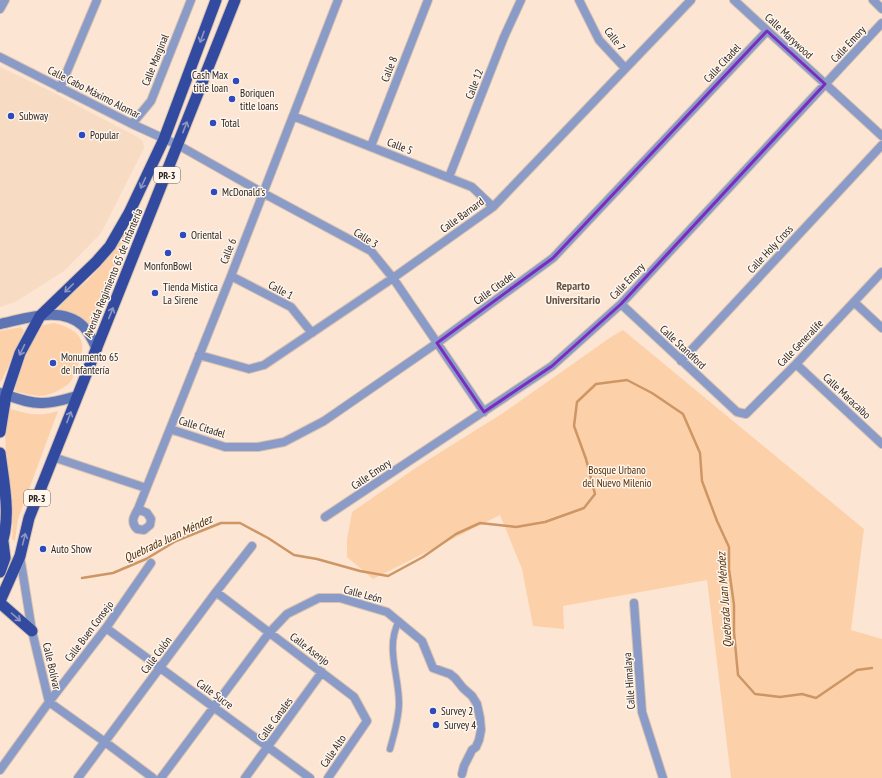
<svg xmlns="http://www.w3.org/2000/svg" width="882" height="778" font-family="'PT Sans Narrow',sans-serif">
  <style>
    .built { fill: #f7dbc2 }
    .green { fill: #fcd1aa }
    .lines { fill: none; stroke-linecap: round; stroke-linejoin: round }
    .stream { stroke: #cd9664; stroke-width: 2.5 }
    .pedestrian-casing { stroke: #d7c2b2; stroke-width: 8 }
    .minor-casing { stroke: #d7c2b2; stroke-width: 10 }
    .secondary-casing { stroke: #d7c2b2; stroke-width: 12 }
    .trunk-casing { stroke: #d7c2b2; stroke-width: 13 }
    .pedestrian { stroke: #8a9bc8; stroke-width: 6 }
    .minor { stroke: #8a9bc8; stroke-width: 8 }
    .secondary { stroke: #5d74b5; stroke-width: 10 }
    .trunk { stroke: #324a9f; stroke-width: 11 }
    .oneway { stroke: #8e97c2 }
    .marked { fill: none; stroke: #7b2cbf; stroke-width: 3; stroke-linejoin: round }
    .poi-dot { fill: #2f4aba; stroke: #fef5ed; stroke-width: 1.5 }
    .labels { text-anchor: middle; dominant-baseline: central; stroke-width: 3; stroke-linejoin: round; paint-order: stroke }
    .shield { fill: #fef5ed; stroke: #6c635c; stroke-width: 1 }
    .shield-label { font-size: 10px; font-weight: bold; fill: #2d251e }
    .street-label { font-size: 11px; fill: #2d251e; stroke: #fef5ed }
    .poi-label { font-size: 11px; fill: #2d251e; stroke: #fef5ed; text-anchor: start }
    .park-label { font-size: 11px; fill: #542f06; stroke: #fef5ed }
    .neighbourhood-label { font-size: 12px; font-weight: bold; fill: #665343; stroke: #fef5ed }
    .water-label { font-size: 12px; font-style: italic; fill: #4f2b02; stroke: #fef5ed }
  </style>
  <rect width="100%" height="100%" fill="#fce5d2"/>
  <!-- built -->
  <path class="built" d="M 0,67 L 46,89 L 139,138 L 143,142 L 144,148 L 101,233 L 64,271 L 15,302 L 0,307 Z"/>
  <!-- green -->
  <path class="green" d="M 136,216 L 92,328 L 76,314 L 57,310 C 65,297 77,290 88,280 C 109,259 121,241 136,216 Z
    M 54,323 C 62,325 72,328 78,335 C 87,346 80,359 76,370 C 74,373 73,378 71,381 C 65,389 50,395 41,396 C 33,396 24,393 17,392 L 15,390 C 19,368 29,343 43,325 Z
    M 21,327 L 24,331 L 2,380 L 0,382 L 0,331 Z
    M 623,330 L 864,529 L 851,630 L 882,639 L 882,778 L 731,778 L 707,580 L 563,606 L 564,629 L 533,626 L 522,569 L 500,515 L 373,579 L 347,557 L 347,539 L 352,512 L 417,467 L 503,413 L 611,337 Z
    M 10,409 C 29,414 38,417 58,411 L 18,519 L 15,541 L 12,539 C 14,516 13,496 9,474 C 6,451 2,431 10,409 Z"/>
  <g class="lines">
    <!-- stream -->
    <path class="stream" d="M 82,578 L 113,573 L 146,559 L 176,541 L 221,523 L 240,523 L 268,538 L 294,555 L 317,559 L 360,571 L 388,576 L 423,557 L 456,534 L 480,523 L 516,527 L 545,522 L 584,508 L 595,494 L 586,459 L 574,426 L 577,402 L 596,384 L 627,380 L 652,393 L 683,414 L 700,453 L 702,481 L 717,521 L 729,547 L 729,569 L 734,605 L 734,632 L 738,675 L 755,694 L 780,697 L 802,694 L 816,698 L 857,670 L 872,668"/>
    <defs>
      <path id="pedestrian" d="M 390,749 C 394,735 399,718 399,703 C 399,675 385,647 399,621"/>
      <path id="minor" d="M 579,0 L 599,40 L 625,68
        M 734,0 L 882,136
        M 873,0 L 882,9
        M 0,9 L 5,0
        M 0,57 L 132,124 L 178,145 L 263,193 L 371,251 L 393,278 L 484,412
        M 60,88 L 97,0
        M 293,116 L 472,187 L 493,207
        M 132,124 L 151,101 L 191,0
        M 371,146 L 428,0
        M 449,177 L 504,37 L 521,0
        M 231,276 L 291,307 L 312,333
        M 854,302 L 882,328
        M 621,304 L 737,412 L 746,414 L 796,364 L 882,272
        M 199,355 L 249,369 L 264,365 L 393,278 L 493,207 L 691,0
        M 681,361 L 882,145
        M 796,364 L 882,444
        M 170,429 L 225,447 L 258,447 L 284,442 L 324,421 L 437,343 L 553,258 L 767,31
        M 53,457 L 146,488
        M 138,509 L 231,276 L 338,0
        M 138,509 L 147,513 L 151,519 L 150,525 L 144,530 L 137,529 C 130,522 134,516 138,509 Z
        M 325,517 L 552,366 L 621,304 L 882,23
        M 20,556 L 32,631 L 49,702 L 105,742 L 153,778
        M 216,592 L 354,697 L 367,721 L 328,778
        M 634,603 L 642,712 L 663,778
        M 106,628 L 310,778
        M 0,770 L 49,702 L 106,628 L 151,563
        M 78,778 L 216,592 L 252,546
        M 161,778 L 269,633 L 287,614 L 319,598 L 340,598 L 387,612 L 422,641 L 433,668 L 450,674 L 455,678 L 463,688 L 472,696 L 477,704 L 480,718 L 481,730 L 479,740 L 476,747 L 472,750 L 464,766 L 462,774
        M 245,778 L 322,672"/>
      <path id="secondary" d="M 0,324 C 25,319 61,305 83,326 C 89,332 93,341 97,349
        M 0,393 C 13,397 29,404 43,403 C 55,403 66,399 77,396"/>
      <path id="trunk" d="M 0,432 L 6,395 L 20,353 L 40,316 L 96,262 L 110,246 L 129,213 L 164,139 L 216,0
        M 0,453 C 4,484 12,519 0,549
        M 0,572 L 5,558 L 3,542
        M 0,601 L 20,556 L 29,518 L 235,0
        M 0,603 L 32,631"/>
    </defs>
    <!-- pedestrian casing -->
    <use href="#pedestrian" class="pedestrian-casing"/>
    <!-- minor casing -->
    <use href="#minor" class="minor-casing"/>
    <!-- secondary casing -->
    <use href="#secondary" class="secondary-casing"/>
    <!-- trunk casing -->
    <use href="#trunk" class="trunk-casing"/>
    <!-- pedestrian -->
    <use href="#pedestrian" class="pedestrian"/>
    <!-- minor -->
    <use href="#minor" class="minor"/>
    <!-- secondary -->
    <use href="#secondary" class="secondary"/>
    <!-- trunk -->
    <use href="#trunk" class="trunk"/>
  </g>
  <!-- one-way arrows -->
  <defs><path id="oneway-shaft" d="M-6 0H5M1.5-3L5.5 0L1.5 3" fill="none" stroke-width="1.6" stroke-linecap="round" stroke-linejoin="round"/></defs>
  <g class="oneway">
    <use href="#oneway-shaft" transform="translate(202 37) rotate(110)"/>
    <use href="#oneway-shaft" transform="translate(185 127) rotate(-69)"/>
    <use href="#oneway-shaft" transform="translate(143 183) rotate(115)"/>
    <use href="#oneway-shaft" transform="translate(69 288) rotate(136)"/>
    <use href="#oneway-shaft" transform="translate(111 313) rotate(-68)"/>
    <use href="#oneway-shaft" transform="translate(22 350) rotate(116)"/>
    <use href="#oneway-shaft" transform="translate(69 417) rotate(-69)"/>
    <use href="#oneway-shaft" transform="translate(24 539) rotate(-76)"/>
    <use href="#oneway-shaft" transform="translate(16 617) rotate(41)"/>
  </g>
  <!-- marked area -->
  <path class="marked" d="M 767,31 L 825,84 L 621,304 L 552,366 L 484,412 L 437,343 L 553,258 Z"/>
  <!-- markers -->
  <g class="poi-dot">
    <circle cx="236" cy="81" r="4"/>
    <circle cx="232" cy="99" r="4"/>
    <circle cx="11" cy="116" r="4"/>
    <circle cx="213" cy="123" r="4"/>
    <circle cx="82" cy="135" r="4"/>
    <circle cx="214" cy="192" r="4"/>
    <circle cx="183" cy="235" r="4"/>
    <circle cx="168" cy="253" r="4"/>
    <circle cx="155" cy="293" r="4"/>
    <circle cx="53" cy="363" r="4"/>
    <circle cx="43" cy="549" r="4"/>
    <circle cx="433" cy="711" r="4"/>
    <circle cx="436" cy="725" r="4"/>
  </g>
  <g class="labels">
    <!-- shield labels -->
    <g class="shield">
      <rect x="154" y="167" width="26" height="16" rx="3"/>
      <rect x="24" y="490" width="26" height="16" rx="3"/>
    </g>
    <g class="shield-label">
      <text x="167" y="175">PR-3</text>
      <text x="37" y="498">PR-3</text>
    </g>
    <!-- street labels -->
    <g class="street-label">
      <text transform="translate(789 36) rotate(43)">Calle Marywood</text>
      <text transform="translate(615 39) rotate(52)">Calle 7</text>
      <text transform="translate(848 44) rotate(-47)">Calle Emory</text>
      <text transform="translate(155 60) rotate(-68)">Calle Marginal</text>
      <text transform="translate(722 63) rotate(-47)">Calle Citadel</text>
      <text transform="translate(389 69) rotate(-69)">Calle 8</text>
      <text transform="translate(474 84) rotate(-69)">Calle 12</text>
      <text transform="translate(94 92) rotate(27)">Calle Cabo Máximo Alomar</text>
      <text transform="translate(400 146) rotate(21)">Calle 5</text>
      <text transform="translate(462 215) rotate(-36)">Calle Barnard</text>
      <text transform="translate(366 238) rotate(33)">Calle 3</text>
      <text transform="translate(770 249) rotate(-47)">Calle Holy Cross</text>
      <text transform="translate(228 251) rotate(-69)">Calle 6</text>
      <text transform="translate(113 273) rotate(-68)">Avenida Regimiento 65 de Infantería</text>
      <text transform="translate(627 281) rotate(-47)">Calle Emory</text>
      <text transform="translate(494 288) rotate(-36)">Calle Citadel</text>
      <text transform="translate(281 290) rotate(28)">Calle 1</text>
      <text transform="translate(800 343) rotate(-46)">Calle Generalife</text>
      <text transform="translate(683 347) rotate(43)">Calle Standford</text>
      <text transform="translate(847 396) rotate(43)">Calle Maracaibo</text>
      <text transform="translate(202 427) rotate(17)">Calle Citadel</text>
      <text transform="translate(371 474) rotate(-34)">Calle Emory</text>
      <text transform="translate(363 594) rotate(15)">Calle León</text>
      <text transform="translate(89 631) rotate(-53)">Calle Buen Consejo</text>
      <text transform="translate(310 649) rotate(37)">Calle Asenjo</text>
      <text transform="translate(156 655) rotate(-53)">Calle Colón</text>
      <text transform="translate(52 666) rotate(77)">Calle Bolívar</text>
      <text transform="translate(629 681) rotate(-94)">Calle Himalaya</text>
      <text transform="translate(215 694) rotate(36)">Calle Sucre</text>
      <text transform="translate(275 719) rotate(-54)">Calle Canales</text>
      <text transform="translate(333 751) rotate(-56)">Calle Alto</text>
    </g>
    <!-- poi labels -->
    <g class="poi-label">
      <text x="228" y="75" text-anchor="end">Cash Max<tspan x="228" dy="13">title loan</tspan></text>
      <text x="240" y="93">Boriquen<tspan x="240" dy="13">title loans</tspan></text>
      <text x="19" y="116">Subway</text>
      <text x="221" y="123">Total</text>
      <text x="90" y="135">Popular</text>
      <text x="222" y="192">McDonald's</text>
      <text x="191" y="235">Oriental</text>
      <text x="168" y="266" text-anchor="middle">MonfonBowl</text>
      <text x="163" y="287">Tienda Mistica<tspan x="163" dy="13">La Sirene</tspan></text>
      <text x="61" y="357">Monumento 65<tspan x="61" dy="13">de Infantería</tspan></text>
      <text x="51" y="549">Auto Show</text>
      <text x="441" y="711">Survey 2</text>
      <text x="444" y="725">Survey 4</text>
    </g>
    <!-- park labels -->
    <g class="park-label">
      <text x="617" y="470">Bosque Urbano<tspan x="617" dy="13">del Nuevo Milenio</tspan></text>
    </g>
    <!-- neighbourhood labels -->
    <g class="neighbourhood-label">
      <text x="573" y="285">Reparto<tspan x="573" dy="14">Universitario</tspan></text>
    </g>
    <!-- water labels -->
    <g class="water-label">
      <text transform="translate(168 538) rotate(-25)">Quebrada Juan Méndez</text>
      <text transform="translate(724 600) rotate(-94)">Quebrada Juan Méndez</text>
    </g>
  </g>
</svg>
